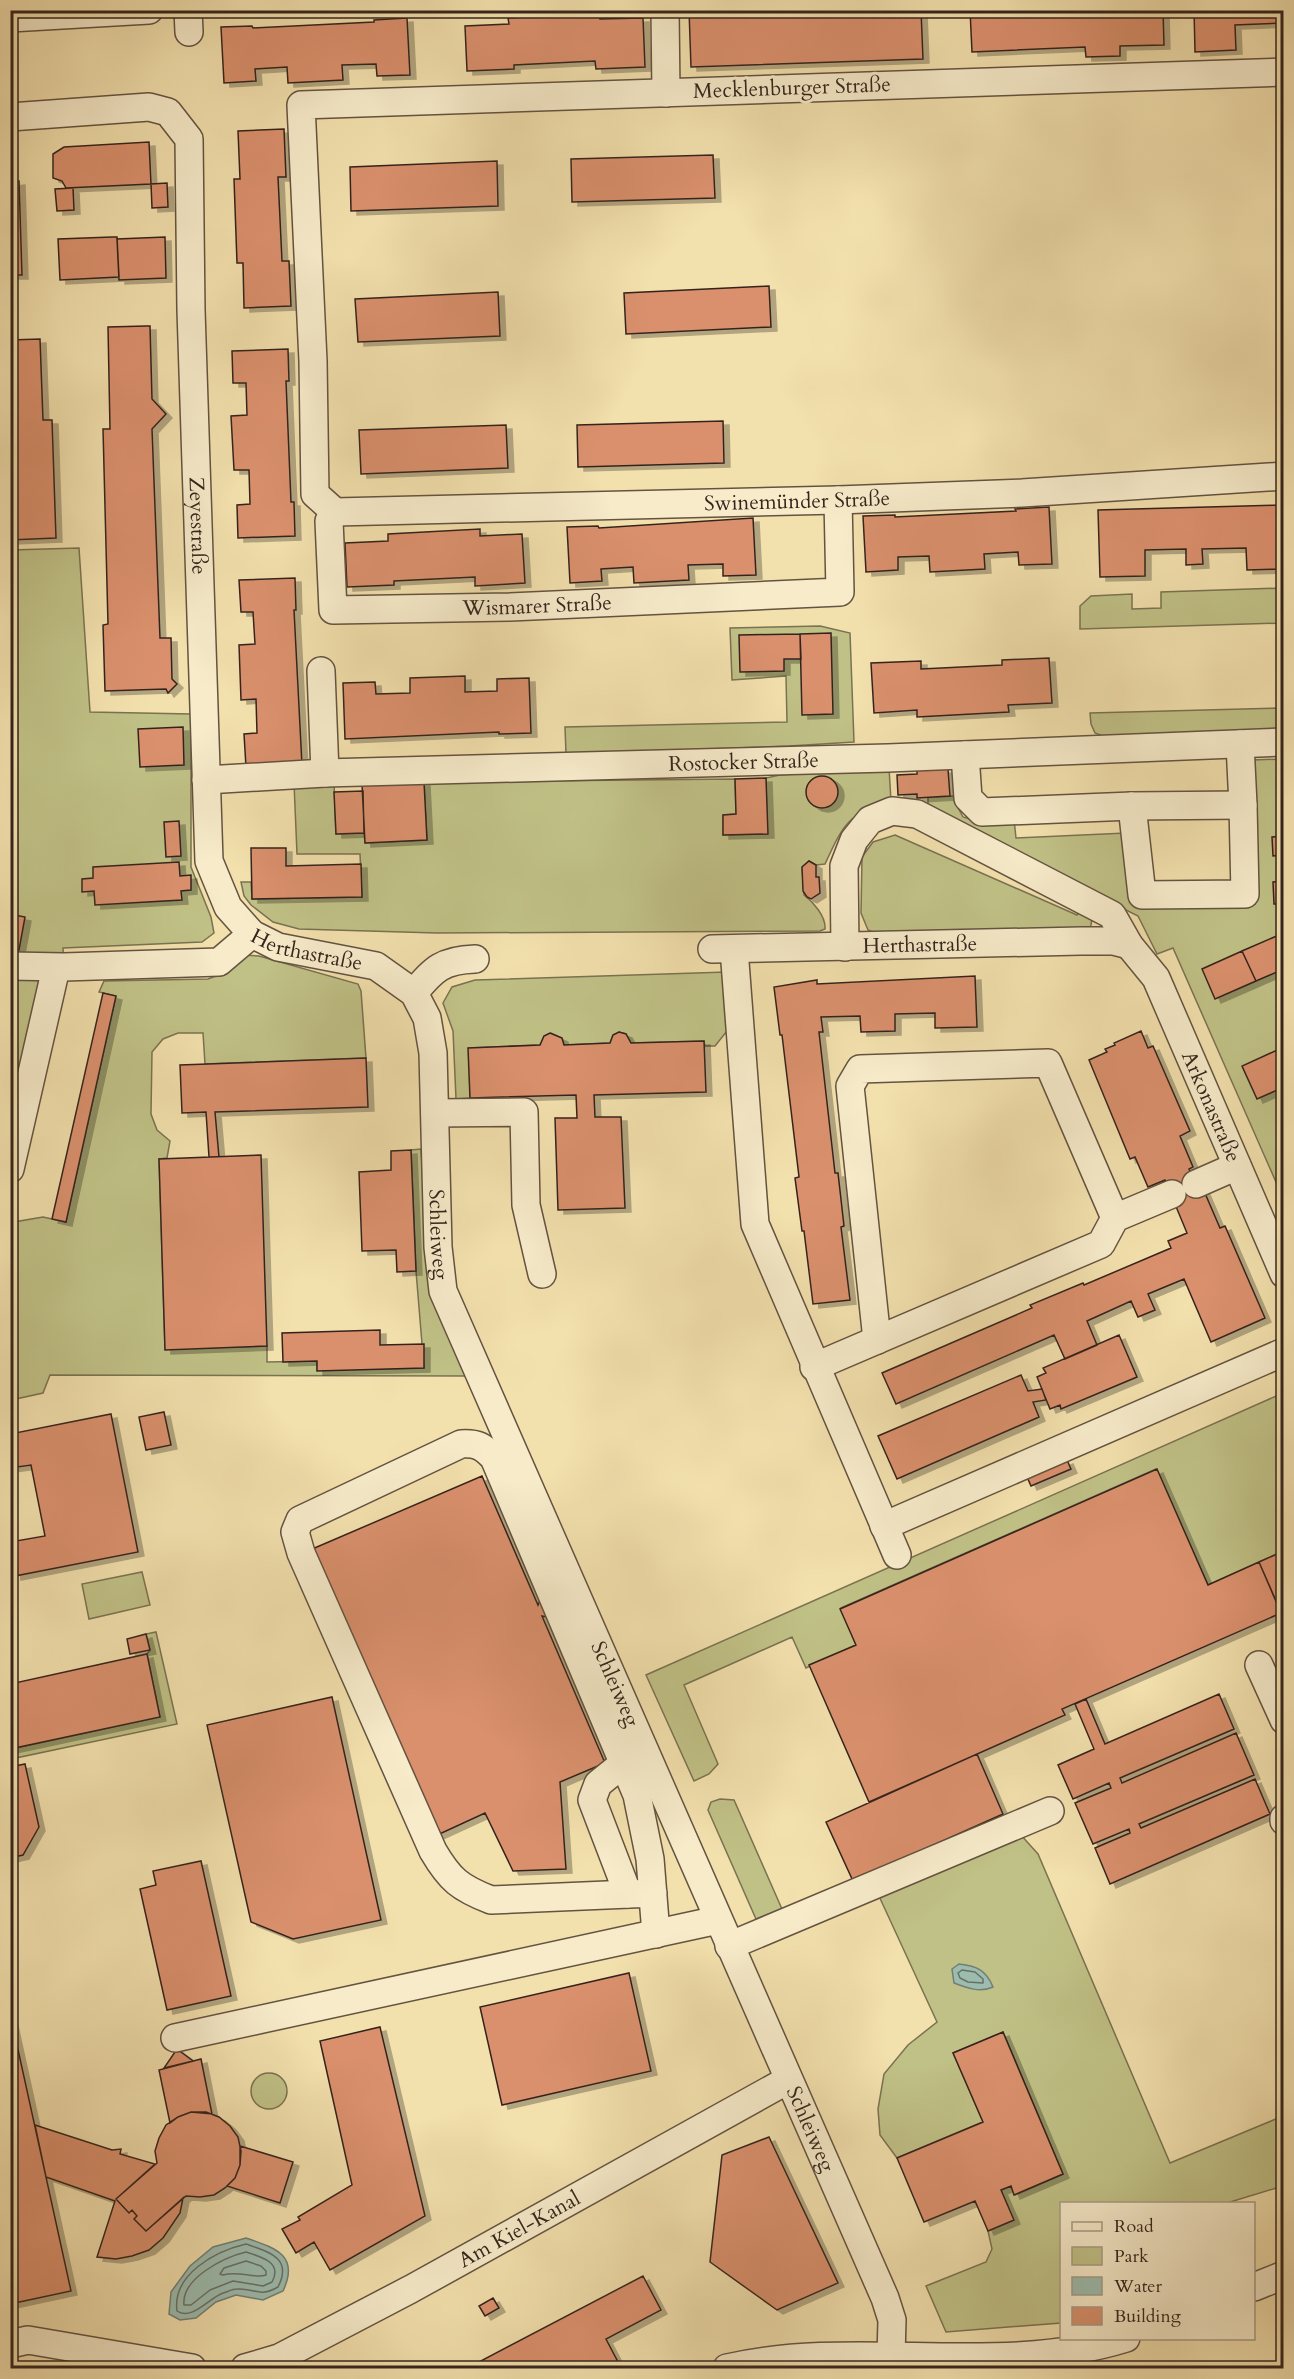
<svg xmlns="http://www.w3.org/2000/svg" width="1294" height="2379" font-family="Cardo,serif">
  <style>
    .green { fill: #c0c186; stroke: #7a7252; stroke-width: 1.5 }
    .water { fill: #9cbcaf; stroke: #727f75; stroke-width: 1.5 }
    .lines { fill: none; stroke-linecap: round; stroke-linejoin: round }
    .shore { stroke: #687066; stroke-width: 1.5 }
    .building { fill: #da906d; stroke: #34241d; stroke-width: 1.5; filter: url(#shadow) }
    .minor-casing { stroke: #645341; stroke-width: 30 }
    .minor { stroke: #f7ebca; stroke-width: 27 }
    .labels { text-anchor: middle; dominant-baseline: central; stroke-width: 6; stroke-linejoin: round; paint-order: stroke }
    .street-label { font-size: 21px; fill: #34241d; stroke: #f7ebca }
  </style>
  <defs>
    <filter id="shadow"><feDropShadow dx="6" dy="4" stdDeviation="0" flood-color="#0004"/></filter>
  </defs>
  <rect width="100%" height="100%" fill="#f2e0ad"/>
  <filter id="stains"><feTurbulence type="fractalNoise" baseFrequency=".00333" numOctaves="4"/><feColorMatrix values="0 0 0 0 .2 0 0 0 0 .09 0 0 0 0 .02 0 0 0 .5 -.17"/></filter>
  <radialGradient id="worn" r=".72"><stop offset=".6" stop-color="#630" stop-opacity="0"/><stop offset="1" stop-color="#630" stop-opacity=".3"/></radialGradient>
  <!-- green -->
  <path class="green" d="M 79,548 L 90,712 L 191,714 L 191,867 L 211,917 L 214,933 L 202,942 L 63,948 L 64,967 L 11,1169 L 11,550 Z
    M 1283,588 L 1283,623 L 1080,629 L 1080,606 L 1091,596 L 1132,594 L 1132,609 L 1161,608 L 1161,592 Z
    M 820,626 L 850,633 L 854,742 L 789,746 L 566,754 L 565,727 L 787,722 L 786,676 L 732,680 L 730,628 Z
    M 1283,708 L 1283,730 L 1108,738 L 1095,733 L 1091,724 L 1090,713 Z
    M 1283,759 L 1284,1143 L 1279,1145 L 1283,1155 L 1283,1198 L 1173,948 L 1157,954 L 1138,916 L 928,809 L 928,797 L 955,796 L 956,804 L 963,817 L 979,822 L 1014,819 L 1016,838 L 1126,833 L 1132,902 L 1255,904 L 1252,760 Z
    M 889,768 L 891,801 C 848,813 843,825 825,864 L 816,865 L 809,861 L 802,867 L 804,895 C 813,902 826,916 825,929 L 820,931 L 437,933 L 299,929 L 273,922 L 251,905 L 244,896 L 241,882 L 251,882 L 252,899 L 362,897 L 360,854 L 297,854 L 294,783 L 334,782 L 336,834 L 364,833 L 365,843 L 427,840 L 424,782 L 735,779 L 736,814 L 723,815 L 723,835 L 767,834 L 766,778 L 780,775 Z
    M 895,835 L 1077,915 L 1084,905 L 1093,913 L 1090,931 L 884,937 L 868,930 L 861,913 L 862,857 L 873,842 Z
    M 243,955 L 259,956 L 358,984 L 361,991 L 366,1058 L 205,1064 L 203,1033 L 178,1033 L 163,1039 L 152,1052 L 151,1114 L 157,1130 L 170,1141 L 167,1158 L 159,1159 L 165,1349 L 267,1346 L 267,1362 L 317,1361 L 317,1370 L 424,1368 L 416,1271 L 411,1150 L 421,1149 L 429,1285 L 468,1376 L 50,1375 L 43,1393 L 11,1400 L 10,1239 L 14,1222 L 43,1217 L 66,1222 L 116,996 L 99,992 L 104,981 L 208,979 L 221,974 Z
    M 727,972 L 731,1026 L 715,1046 L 705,1046 L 704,1041 L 631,1043 L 626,1034 L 619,1032 L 613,1035 L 610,1043 L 564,1045 L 562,1038 L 551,1033 L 544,1036 L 540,1045 L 469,1048 L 470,1098 L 456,1099 L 453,1031 L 443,1003 L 452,987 L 475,980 Z
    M 1283,1393 L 1283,1551 L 1208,1585 L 1156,1469 L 841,1608 L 856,1645 L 806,1668 L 792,1637 L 684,1685 L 718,1764 L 709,1774 L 694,1781 L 646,1675 Z
    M 142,1572 L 150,1605 L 89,1619 L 82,1584 Z
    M 156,1632 L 177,1724 L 11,1759 L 11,1749 L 160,1717 L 147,1654 L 150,1650 L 146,1634 Z
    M 720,1799 L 734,1800 L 782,1909 L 756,1919 L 708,1810 L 711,1802 Z
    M 1020,1834 L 1038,1854 L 1170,2163 L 1283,2116 L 1283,2186 L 1227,2203 L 1062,2204 L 1061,2323 L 946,2332 L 926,2286 L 986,2262 L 992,2249 L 988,2231 L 1013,2220 L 1001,2190 L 1011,2186 L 1015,2195 L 1063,2174 L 1003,2032 L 953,2053 L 983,2122 L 897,2158 L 880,2135 L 878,2109 L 884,2074 L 908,2045 L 937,2022 L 878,1894 Z
    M251 2091a18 18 0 1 1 36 0a18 18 0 1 1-36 0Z"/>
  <!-- water -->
  <path class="water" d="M 959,1964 C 977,1966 986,1970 993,1987 C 980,1993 967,1988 954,1983 L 952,1969 Z
    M 246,2238 C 275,2248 300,2255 283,2291 L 263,2300 L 236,2295 L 216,2302 L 196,2318 L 180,2320 L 169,2314 L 171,2292 L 190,2266 L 213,2247 Z"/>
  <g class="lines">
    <!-- shore -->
    <path class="shore" d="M 962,1970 L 975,1972 L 983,1979 L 983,1983 L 968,1982 L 960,1978 L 958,1973 Z
      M 246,2244 C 269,2252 293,2258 278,2287 C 259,2298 255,2288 237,2289 C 232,2289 227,2292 223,2293 C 209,2298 192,2321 177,2311 C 172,2274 216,2251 246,2244 Z
      M 246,2252 C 261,2257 283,2262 272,2282 L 263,2286 L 233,2281 L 210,2290 L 191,2305 L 184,2305 C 181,2278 225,2257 246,2252 Z
      M 246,2261 L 261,2266 L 266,2271 L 266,2275 C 253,2279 239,2270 223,2275 L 220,2274 L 224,2268 Z"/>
  </g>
  <!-- building -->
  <path class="building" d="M 689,10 L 921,10 L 923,59 L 691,67 Z
    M 970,10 L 1163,10 L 1164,45 L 1120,46 L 1120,56 L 1086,57 L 1085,47 L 972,52 Z
    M 1194,10 L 1284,10 L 1284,23 L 1235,25 L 1236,50 L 1195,52 Z
    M 600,13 L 600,19 L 643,18 L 645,67 L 596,69 L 595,61 L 514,65 L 514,69 L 467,71 L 465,26 L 509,24 L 508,18 Z
    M 407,18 L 410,75 L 377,76 L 376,64 L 342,65 L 343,80 L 288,83 L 287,67 L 255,69 L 256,81 L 224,83 L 221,27 L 252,26 L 253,28 L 374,22 L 374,20 Z
    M 284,129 L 286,177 L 278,177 L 282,261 L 289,261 L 291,306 L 244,308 L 243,263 L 237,263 L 234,179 L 240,179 L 238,131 Z
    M 149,142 L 151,184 L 66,188 L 62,181 L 53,178 L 53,154 L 64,147 Z
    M 713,155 L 715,198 L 572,202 L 571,159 Z
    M 497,161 L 498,206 L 351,211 L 350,167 Z
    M 19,181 L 22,275 L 10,275 L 10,182 Z
    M 167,183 L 168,207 L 152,208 L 151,184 Z
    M 73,188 L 74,210 L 57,211 L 55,189 Z
    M 112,237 L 117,237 L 119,277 L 60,280 L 58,239 Z
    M 165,237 L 166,278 L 119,280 L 117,239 Z
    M 769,286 L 771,327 L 626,334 L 624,293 Z
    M 498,292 L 500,336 L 358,342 L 355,299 Z
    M 146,326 L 150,326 L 152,399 L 166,414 L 152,429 L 160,638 L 171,638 L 172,679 L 177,684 L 168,693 L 166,689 L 105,691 L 103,625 L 108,624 L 103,429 L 110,429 L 108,327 Z
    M 40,339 L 43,420 L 52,420 L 56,538 L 10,540 L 10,340 Z
    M 288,349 L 289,381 L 286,381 L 291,502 L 294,502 L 295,536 L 238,538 L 237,505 L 250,504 L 249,470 L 234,470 L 231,416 L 247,415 L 246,383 L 233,383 L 232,351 Z
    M 723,421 L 724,463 L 578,467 L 577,425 Z
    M 506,425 L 508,468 L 361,474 L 359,430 Z
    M 1284,505 L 1284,569 L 1247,570 L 1246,548 L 1202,549 L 1203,564 L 1186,565 L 1186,549 L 1145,550 L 1145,576 L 1100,577 L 1098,510 Z
    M 1049,507 L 1052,564 L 1019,565 L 1018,552 L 984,554 L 985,569 L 930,572 L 929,556 L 898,557 L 898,570 L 866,572 L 863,516 L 895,515 L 895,517 L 1016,511 L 1015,509 Z
    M 753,518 L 756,575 L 723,576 L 723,564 L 688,565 L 689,580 L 634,583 L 633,567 L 601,569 L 602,581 L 570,583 L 567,527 L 598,526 L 599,528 Z
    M 480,529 L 480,536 L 522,534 L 525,583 L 475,586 L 475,577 L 394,581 L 394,585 L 347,587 L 345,543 L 388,541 L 388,534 Z
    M 295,578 L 296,610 L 294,610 L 302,765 L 246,767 L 244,734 L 257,733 L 256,699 L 241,700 L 239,645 L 255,644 L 253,612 L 241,612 L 239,580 Z
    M 831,633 L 833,714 L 802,715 L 800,634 Z
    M 800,634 L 801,659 L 784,659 L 784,671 L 740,672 L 739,635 Z
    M 1049,658 L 1052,703 L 1008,705 L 1009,712 L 917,717 L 917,710 L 874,713 L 871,663 L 921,661 L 921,669 L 1002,665 L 1002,660 Z
    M 465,676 L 465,692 L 497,691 L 497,679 L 529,678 L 531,733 L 499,734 L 499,732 L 345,739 L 343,683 L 375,682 L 376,694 L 410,693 L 410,678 Z
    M 183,727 L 184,765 L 140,767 L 138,729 Z
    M 948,769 L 950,796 L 917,798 L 917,794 L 898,795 L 897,775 L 917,774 L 917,770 Z
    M806 792a16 16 0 1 1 32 0a16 16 0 1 1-32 0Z
    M 766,778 L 768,834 L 723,835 L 723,815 L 736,814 L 735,779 Z
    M 424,782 L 427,840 L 365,843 L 362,784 Z
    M 363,791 L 364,833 L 336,834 L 334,792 Z
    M 179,821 L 181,856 L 166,857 L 164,822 Z
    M 1284,836 L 1284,855 L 1273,856 L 1272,837 Z
    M 251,848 L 286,848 L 286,866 L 361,864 L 362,897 L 252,899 Z
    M 809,861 L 816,865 L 816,877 L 819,877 L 820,893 L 811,899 L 807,897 L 803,891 L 802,867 Z
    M 179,862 L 180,876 L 191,875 L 191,890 L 181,891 L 182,900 L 95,905 L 94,891 L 82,892 L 82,879 L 93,878 L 93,867 Z
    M 1284,881 L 1284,904 L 1274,904 L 1273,882 Z
    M 10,914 L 25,917 L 19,950 L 10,949 Z
    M 1279,935 L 1284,944 L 1284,969 L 1256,981 L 1242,951 Z
    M 1242,951 L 1256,981 L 1215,999 L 1202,969 Z
    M 975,976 L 977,1027 L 935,1028 L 935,1013 L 895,1014 L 895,1031 L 861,1032 L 860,1016 L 821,1017 L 823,1032 L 819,1032 L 835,1173 L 838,1173 L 844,1226 L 841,1227 L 850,1300 L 813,1304 L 804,1231 L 802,1231 L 795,1178 L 799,1177 L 782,1035 L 780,1035 L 774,987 L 817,980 L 817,984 Z
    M 103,993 L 116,996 L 66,1222 L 52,1219 Z
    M 1141,1031 L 1148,1048 L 1153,1046 L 1190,1131 L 1180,1136 L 1193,1167 L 1189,1169 L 1196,1184 L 1204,1191 L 1220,1228 L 1225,1226 L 1265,1318 L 1211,1342 L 1184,1279 L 1148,1294 L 1155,1310 L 1138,1317 L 1131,1301 L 1087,1321 L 1097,1345 L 1065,1359 L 1054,1335 L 896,1404 L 882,1373 L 1032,1308 L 1030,1305 L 1083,1283 L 1084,1285 L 1171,1248 L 1168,1241 L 1187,1233 L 1165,1180 L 1148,1187 L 1135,1157 L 1130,1159 L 1089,1060 L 1107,1052 L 1105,1049 L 1115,1045 L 1114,1043 Z
    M 619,1032 L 626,1034 L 631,1043 L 704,1041 L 706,1092 L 594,1095 L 595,1117 L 621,1117 L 625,1208 L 558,1210 L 555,1118 L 577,1118 L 576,1095 L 470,1098 L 468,1048 L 540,1045 L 544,1036 L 550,1033 L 562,1038 L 564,1045 L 610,1043 L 613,1035 Z
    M 1284,1047 L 1284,1087 L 1257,1099 L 1242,1066 Z
    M 366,1058 L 368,1107 L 215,1112 L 219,1157 L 209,1157 L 206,1112 L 182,1113 L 180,1065 Z
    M 411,1150 L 416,1271 L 397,1272 L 396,1250 L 362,1251 L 359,1172 L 391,1170 L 391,1151 Z
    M 261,1155 L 267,1346 L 165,1350 L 159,1159 Z
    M 380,1330 L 380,1345 L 424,1344 L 424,1368 L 317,1371 L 317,1361 L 283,1362 L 282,1333 Z
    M 1119,1335 L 1137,1377 L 1061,1409 L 1060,1405 L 1050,1409 L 1037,1377 L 1046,1373 L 1043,1368 Z
    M 1021,1375 L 1028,1391 L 1042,1389 L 1046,1400 L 1033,1402 L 1039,1417 L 897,1479 L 878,1436 Z
    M 164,1412 L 171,1445 L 146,1450 L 139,1417 Z
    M 111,1414 L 138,1552 L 15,1576 L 10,1542 L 45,1536 L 31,1465 L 10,1468 L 10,1434 Z
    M 1067,1460 L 1071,1469 L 1031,1486 L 1027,1477 Z
    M 1157,1469 L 1208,1585 L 1259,1562 L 1281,1613 L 1062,1709 L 1065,1715 L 869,1802 L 809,1665 L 856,1645 L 840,1609 Z
    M 482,1476 L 538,1605 L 541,1598 L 547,1617 L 542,1616 L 605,1763 L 560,1782 L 566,1869 L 513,1871 L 485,1813 L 433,1837 L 310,1550 Z
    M 1284,1551 L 1284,1619 L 1259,1562 Z
    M 146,1634 L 150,1650 L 130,1654 L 127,1639 Z
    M 147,1654 L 160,1717 L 10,1749 L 10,1684 Z
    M 1219,1694 L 1234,1729 L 1120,1778 L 1122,1783 L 1236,1733 L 1254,1775 L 1139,1824 L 1141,1828 L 1255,1779 L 1270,1814 L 1110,1884 L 1095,1848 L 1130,1833 L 1129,1829 L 1093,1844 L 1075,1803 L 1111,1788 L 1109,1783 L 1073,1799 L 1058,1765 L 1094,1749 L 1075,1704 L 1086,1699 L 1105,1744 Z
    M 332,1697 L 381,1920 L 293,1939 L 251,1922 L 207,1725 Z
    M 977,1754 L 1003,1814 L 853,1881 L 826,1822 Z
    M 25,1764 L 39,1827 L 23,1855 L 10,1858 L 10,1767 Z
    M 201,1861 L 231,1996 L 167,2010 L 140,1889 L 156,1885 L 153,1871 Z
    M 629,1973 L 651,2071 L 502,2105 L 480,2007 Z
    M 10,2013 L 71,2291 L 10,2304 Z
    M 380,2027 L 425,2216 L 330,2270 L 314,2242 L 296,2253 L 282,2229 L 300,2220 L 298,2217 L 352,2185 L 320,2041 Z
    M 1003,2032 L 1063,2174 L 1014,2195 L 1011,2186 L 1001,2190 L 1014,2220 L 988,2231 L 975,2201 L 924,2222 L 897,2158 L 983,2122 L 953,2053 Z
    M 177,2049 L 193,2061 L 164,2068 Z
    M 201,2059 L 212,2114 L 191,2112 L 178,2117 L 170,2123 L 159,2070 Z
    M 191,2112 L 206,2112 L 219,2117 L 230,2126 L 238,2137 L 241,2151 L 240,2165 L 235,2178 L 225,2188 L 214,2195 L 200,2197 L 186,2196 L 146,2231 L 134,2219 L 137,2216 L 132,2210 L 129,2213 L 116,2199 L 157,2163 L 155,2151 L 159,2138 L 166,2125 L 178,2117 Z
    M 35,2125 L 112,2150 L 121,2149 L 120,2154 L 155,2164 L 116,2199 L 129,2213 L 132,2210 L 137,2216 L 134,2219 L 146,2231 L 183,2198 L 180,2213 L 163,2238 L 149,2250 L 132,2256 L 116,2259 L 97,2257 L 115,2201 L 46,2177 Z
    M 769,2137 L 838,2283 L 777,2310 L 710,2262 L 722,2155 Z
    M 240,2146 L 293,2162 L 280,2203 L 227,2186 L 235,2178 L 240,2165 Z
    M 643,2276 L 661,2310 L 606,2339 L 618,2362 L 605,2368 L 477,2368 L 475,2364 Z
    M 493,2298 L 499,2308 L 485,2316 L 479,2306 Z"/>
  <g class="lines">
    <defs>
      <g id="minor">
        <path d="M 188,10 L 189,32"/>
        <path d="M 665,10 L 666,93"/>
        <path d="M 10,18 L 149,10"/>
        <path id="s1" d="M 1284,72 L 301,105 L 313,361 L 315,494 L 335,512 L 838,500 L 1022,493 L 1284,476"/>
        <path id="s2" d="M 10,117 L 149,107 L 168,112 L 189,139 L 191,310 L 209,861 L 228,907 L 252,934 L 278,947 L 376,966 L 414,993 L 427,1018 L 433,1053 L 438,1247 L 443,1291 L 885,2298 L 892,2320 L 891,2356"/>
        <path id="s3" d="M 335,512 L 329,521 L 333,610 L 510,607 L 840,592 L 838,500"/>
        <path d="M 321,671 L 325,773"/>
        <path d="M 965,755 L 968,798 L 982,812 L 1132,806 L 1243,805"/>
        <path id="s4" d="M 206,780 L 325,773 L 888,758 L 1284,742"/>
        <path d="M 1132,806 L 1142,895 L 1245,894 L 1243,805 L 1240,744"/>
        <path id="s5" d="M 845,947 L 844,866 L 854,840 L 870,820 L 892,811 L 917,814 L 1112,915 L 1129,945 L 1156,978 L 1284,1274"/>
        <path id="s6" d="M 712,949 L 1081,941 L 1113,941 L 1129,945"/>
        <path d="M 734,949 L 755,1224 L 897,1555"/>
        <path d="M 10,966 L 64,967 L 219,962 L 252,934"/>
        <path d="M 414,993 C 433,969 443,960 475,959"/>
        <path d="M 435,1113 L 524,1112 L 526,1205 L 542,1274"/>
        <path d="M 10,1169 L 56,968"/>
        <path d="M 1196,1184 L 1237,1166"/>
        <path d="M 877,1340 L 850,1086 L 860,1069 L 1048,1063 L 1115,1218"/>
        <path d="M 814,1367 L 1101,1244 L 1115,1218 L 1172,1194"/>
        <path d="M 884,1526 L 1284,1352"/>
        <path d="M 1259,1665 L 1284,1720"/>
        <path d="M 624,1763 L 598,1784 L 592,1800 L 628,1894"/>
        <path d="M 1284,1818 L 1284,1821"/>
        <path d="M 653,1893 L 491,1900 C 460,1888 450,1880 433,1851 L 301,1553 L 295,1532 L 300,1520 L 461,1444 C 477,1443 483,1446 494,1458 L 637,1795 L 650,1859 L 656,1934"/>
        <path d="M 729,1946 L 1050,1811"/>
        <path d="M 175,2038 L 718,1920"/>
        <path d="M 1254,2287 L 1284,2275"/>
        <path d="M 10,2344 L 28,2340 L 192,2368"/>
        <path id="s7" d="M 245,2368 L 279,2358 L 411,2289 L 788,2080"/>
        <path d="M 727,2368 C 858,2338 997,2378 1126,2338"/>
      </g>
    </defs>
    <!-- minor casing -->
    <use href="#minor" class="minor-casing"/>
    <!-- minor -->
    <use href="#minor" class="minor"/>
  </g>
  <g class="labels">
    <!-- street labels -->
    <g class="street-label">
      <text transform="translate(792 88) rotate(-2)">Mecklenburger Straße</text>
      <text stroke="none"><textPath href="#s1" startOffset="1862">Swinemünder Straße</textPath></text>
      <text stroke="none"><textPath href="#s2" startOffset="580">Zeyestraße</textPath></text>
      <text stroke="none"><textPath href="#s3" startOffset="304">Wismarer Straße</textPath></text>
      <text stroke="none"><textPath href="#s4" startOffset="538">Rostocker Straße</textPath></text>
      <text stroke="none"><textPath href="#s6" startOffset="208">Herthastraße</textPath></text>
      <text stroke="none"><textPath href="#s2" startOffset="1059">Herthastraße</textPath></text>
      <text stroke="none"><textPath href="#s5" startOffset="620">Arkonastraße</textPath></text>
      <text stroke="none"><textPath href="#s2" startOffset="1422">Schleiweg</textPath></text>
      <text stroke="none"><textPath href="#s2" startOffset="1908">Schleiweg</textPath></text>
      <text stroke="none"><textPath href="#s2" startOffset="2394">Schleiweg</textPath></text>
      <text stroke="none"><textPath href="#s7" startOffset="308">Am Kiel-Kanal</textPath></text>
    </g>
  </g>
  <!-- margin -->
  <rect width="1294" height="2379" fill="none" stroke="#f2e0ad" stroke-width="36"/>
  <rect x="12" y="12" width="1270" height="2355" fill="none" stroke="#34241d" stroke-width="3"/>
  <rect x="18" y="18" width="1258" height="2343" fill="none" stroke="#34241d" stroke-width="1.5"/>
  <!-- legend -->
  <rect x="1060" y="2202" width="195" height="138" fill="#f7ebca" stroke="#a99b85" stroke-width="1.5"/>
  <rect x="1072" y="2222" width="30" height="9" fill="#f7ebca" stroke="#a99b85" stroke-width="1.5"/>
  <text x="1114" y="2232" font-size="18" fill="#34241d">Road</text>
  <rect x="1072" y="2247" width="30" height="18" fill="#c0c186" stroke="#a99b85" stroke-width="1.5"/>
  <text x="1114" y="2262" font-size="18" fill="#34241d">Park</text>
  <rect x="1072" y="2277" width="30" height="18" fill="#9cbcaf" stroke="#a99b85" stroke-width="1.5"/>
  <text x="1114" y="2292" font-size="18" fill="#34241d">Water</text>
  <rect x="1072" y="2307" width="30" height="18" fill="#da906d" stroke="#a99b85" stroke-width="1.5"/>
  <text x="1114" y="2322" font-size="18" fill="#34241d">Building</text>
  <rect width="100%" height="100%" filter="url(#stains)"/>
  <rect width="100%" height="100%" fill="url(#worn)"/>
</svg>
